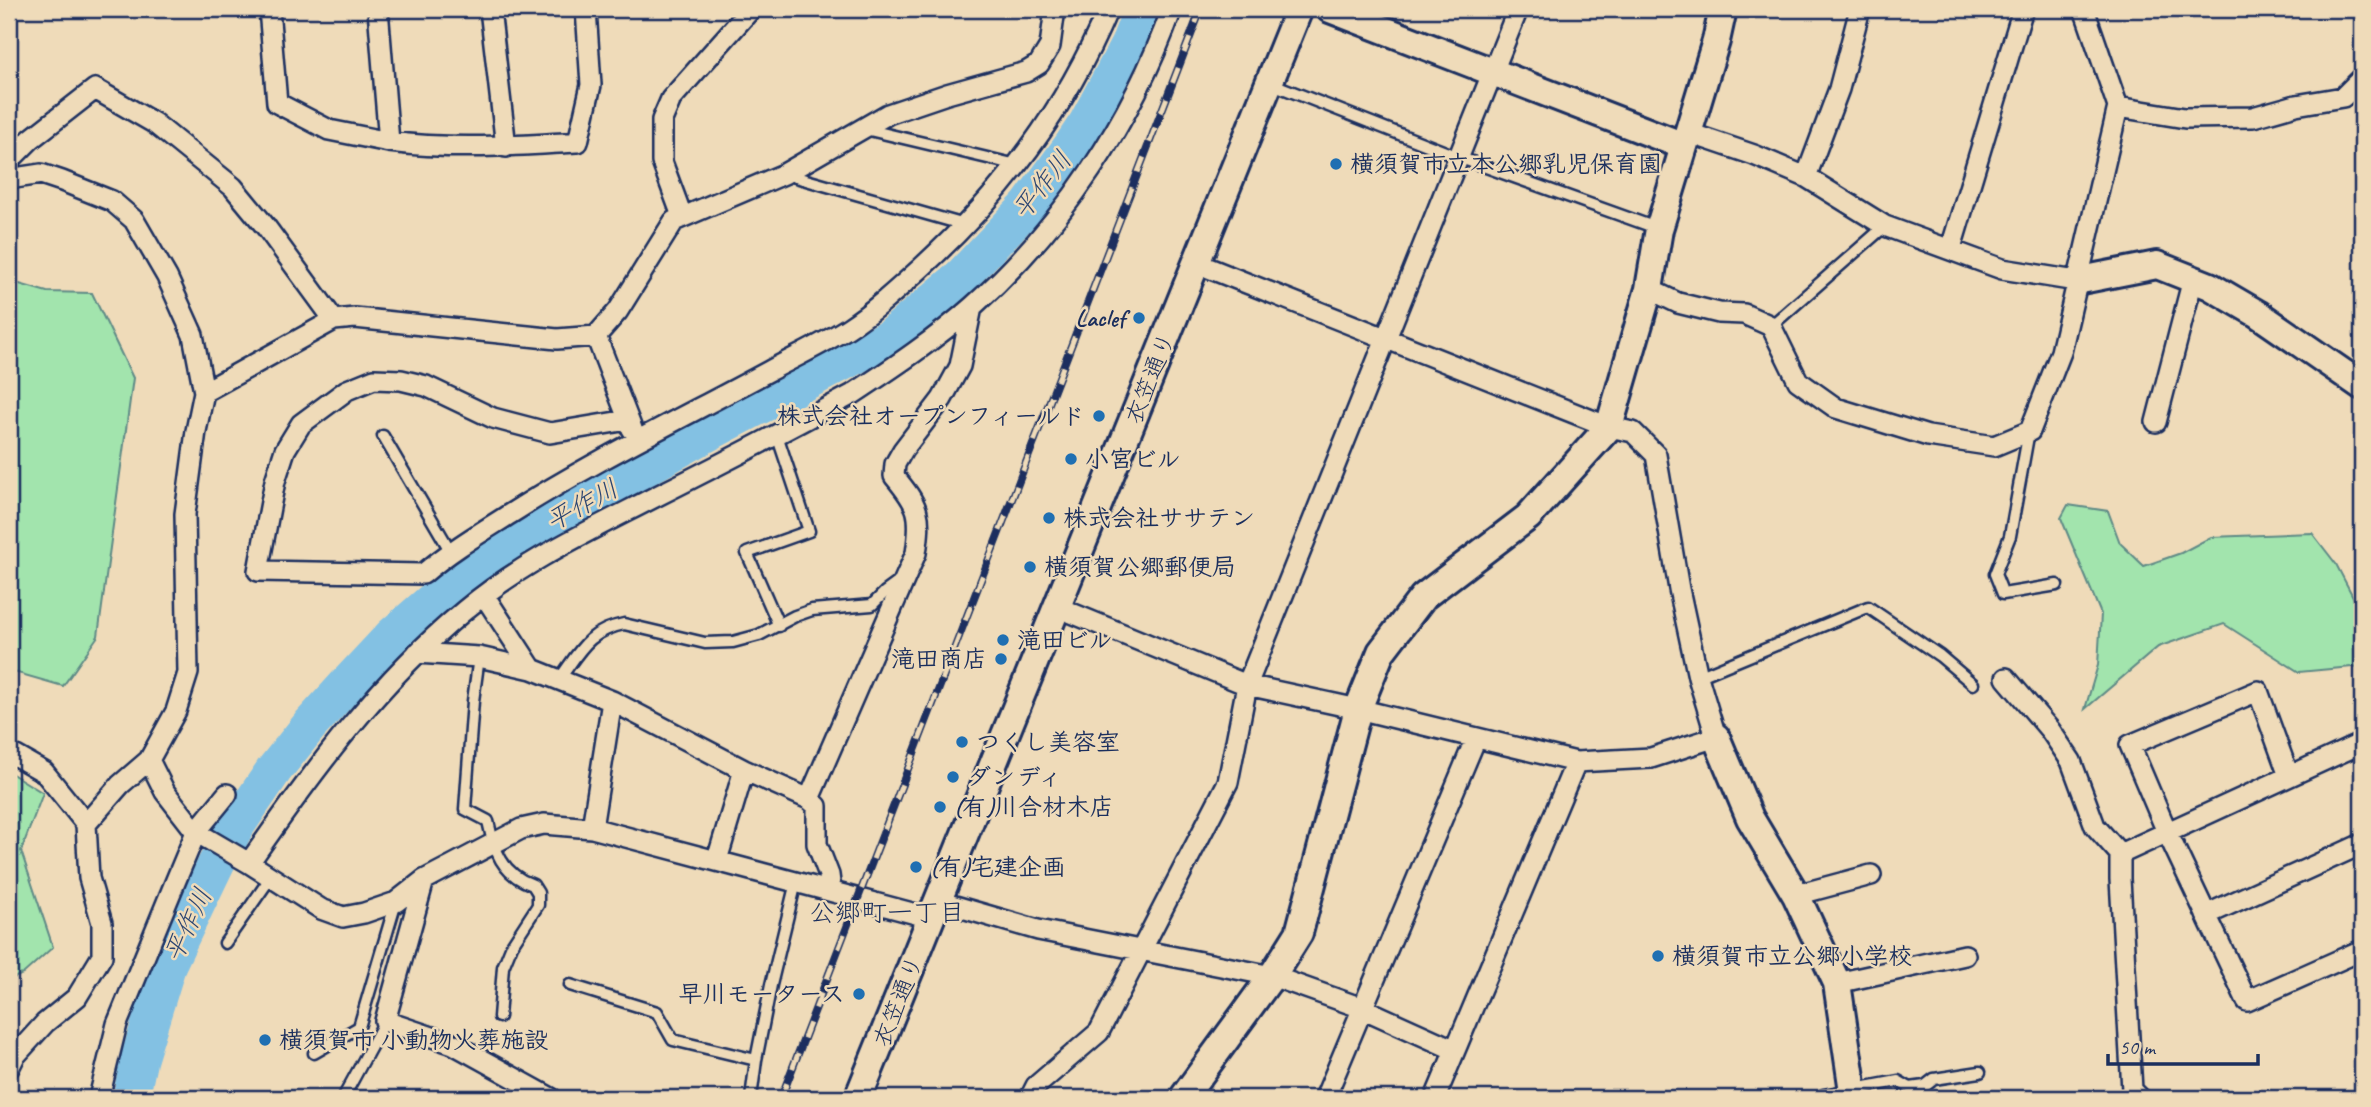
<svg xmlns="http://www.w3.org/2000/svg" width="2371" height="1107" font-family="Caveat,'Klee One',sans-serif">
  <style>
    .green { fill: #a2e4ad; stroke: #5e8a86; stroke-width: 2 }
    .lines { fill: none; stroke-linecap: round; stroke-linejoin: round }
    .river { stroke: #83c1e3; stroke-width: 37 }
    .lane-casing { stroke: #1b2f5e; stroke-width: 15 }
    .street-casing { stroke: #1b2f5e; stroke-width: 24 }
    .secondary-casing { stroke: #1b2f5e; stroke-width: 32 }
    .lane { stroke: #efdbb9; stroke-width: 10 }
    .street { stroke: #efdbb9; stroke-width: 19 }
    .secondary { stroke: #efdbb9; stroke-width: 26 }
    .rail-casing { stroke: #1b2f5e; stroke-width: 8 }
    .rail { stroke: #efdbb9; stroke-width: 5; stroke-dasharray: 16; stroke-linecap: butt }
    .poi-dot { fill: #1f6fb2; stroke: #efdbb9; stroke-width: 2.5 }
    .labels { text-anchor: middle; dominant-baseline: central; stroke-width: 5; stroke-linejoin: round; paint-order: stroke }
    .poi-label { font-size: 24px; font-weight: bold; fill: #1b2f5e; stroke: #efdbb9; text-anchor: start }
    .street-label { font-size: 24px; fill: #1b2f5e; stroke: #efdbb9 }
    .water-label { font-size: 26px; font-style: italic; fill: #2b4572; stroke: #efdbb9 }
    .neighbourhood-label { font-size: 26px; fill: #1b2f5e; stroke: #efdbb9 }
  </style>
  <rect width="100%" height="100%" fill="#efdbb9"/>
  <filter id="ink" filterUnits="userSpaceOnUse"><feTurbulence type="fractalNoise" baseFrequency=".0143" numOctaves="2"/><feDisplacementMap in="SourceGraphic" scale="14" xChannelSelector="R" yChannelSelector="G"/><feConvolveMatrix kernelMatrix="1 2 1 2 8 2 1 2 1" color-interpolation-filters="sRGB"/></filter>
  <g filter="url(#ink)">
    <!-- green -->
    <path class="green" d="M 9,281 L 47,292 L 92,293 L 133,378 L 98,636 L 63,686 L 14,672 L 9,662 Z
      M 2068,505 L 2108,511 L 2120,543 L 2144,566 L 2181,553 L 2211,537 L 2312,533 L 2336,564 L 2362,614 L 2362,666 L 2299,672 L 2224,624 L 2158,647 L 2085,709 L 2098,665 L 2101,614 L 2061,518 Z
      M 9,772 L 43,793 L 21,851 L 53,947 L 23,974 L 9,980 Z"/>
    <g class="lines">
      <!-- river -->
      <path class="river" d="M 131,1098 L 139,1059 L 168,964 L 216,864 L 236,826 L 274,770 L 310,725 L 349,682 L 393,635 L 447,588 L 502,548 L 706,434 L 889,338 L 958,280 L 1028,206 L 1073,144 L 1087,123 L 1128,46 L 1142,9"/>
      <defs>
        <path id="lane" d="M 1270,83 L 1458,157 L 1659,229
          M 865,129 L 1017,165
          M 785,174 L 965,225
          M 1771,326 L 1885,226
          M 2029,431 L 2010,536 L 1995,574 L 2003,594 L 2057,585
          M 777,435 L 809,531 L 747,553 L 779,626
          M 383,436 L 451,552
          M 479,657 L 473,701 L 465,809 L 488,821 C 494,850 502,875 533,885 L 538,893 L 538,905 L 512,945 L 503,967 L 499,1017
          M 1698,677 L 1868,607 L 1940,656 L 1973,684
          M 560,678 C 580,651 588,631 624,624 L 705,643 L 733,642 L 759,635 L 795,616 L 812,610 L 872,605 L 885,592 L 900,581
          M 225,943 L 271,877
          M 570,985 L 657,1012 L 673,1040 L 756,1060 L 771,985 L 796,882
          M 314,1053 L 359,1027 L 396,902
          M 1823,1095 L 1898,1081 L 1910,1088 L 1925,1086 L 1934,1079 L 1980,1072
          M 343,1098 L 385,1021
          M 751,1098 L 756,1060"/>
        <path id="street" d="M 269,9 L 277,103 L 329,130 L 389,142
          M 378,9 L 389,142 C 452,150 514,146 578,142 L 591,85 L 586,9
          M 490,9 L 506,147
          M 2084,9 L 2118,107 L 2185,118 L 2253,117 L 2296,105 L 2343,97 L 2362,78
          M 1689,133 L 1754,155 L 1806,177 L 1885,226 L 2002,269 L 2076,281
          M 9,161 L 31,139 L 95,89 L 154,123 L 233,187 L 266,227 L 334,320
          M 1806,177 L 1839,89 L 1860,9
          M 9,179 L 41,174 L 62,181 L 112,201 L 134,220 L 167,277 L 193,335 L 204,392 L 196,431 L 185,514 L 188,673 L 176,711 L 149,760 L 120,785 L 86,824
          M 682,216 L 662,162 L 662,120 L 671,99 L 751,9
          M 1951,248 L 2023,9
          M 1649,289 L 1678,303 L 1719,313 L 1744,314 L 1771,326 L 1798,381 L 1836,408 L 1928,436 L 1994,446 L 2030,431 L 2061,352 L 2118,107
          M 596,336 L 632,429
          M 204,392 L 334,320 L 355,318 L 557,339 L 596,336 L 618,311 L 674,221 L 784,174 L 888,114 L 947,94 L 1026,72 L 1039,64 L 1050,46 L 1055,9
          M 628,420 L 550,433 L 493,418 L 426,386 L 401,380 L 374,379 L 347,390 L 301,424 L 285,450 L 275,481 L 258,571 L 423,574 C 450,551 480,533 510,514 C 593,461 682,418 769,371 C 795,357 823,344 848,328 C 874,311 898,289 921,268 C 1003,193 1065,111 1108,9
          M 2156,422 L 2193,279
          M 484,595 L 532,669 L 612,701 L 744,770 L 809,799 L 817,806 L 817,844 L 829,875 L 831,890
          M 1057,607 L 1247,685 L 1358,709 L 1576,762 L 1651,758 L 1716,737 L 1698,677 L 1679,589 L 1656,455 L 1633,432 L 1609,427 L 1196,263
          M 417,653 L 479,657 L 532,669
          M 2006,678 L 2050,730 L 2071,761 L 2095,826 L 2120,854
          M 9,755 L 16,756 L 44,772 L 86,824 L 89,878 L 102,923 L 102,956 L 77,997 L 45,1023 L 15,1056 L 9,1068
          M 149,760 L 165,792 L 196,832 L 249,863 L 321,909 L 343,917 L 364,913 L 396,902 L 424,880 L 521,829 L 544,824 L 592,828 L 931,918
          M 2289,776 L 2258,691 L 2130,745 L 2167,832 L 2247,1001 L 2362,950
          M 809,799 L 916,553 C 922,514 919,506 894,476 L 895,464 L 903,450 L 942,399 L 960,366 L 972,307
          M 592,828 L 612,701
          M 717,860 L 744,770
          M 249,863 C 313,771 379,681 465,610 C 521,563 587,532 651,499 C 719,465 786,430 853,394 C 894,367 936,339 973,306 C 1062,227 1132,121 1172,9
          M 424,880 L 385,1021 L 453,1044 L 551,1098
          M 1796,895 L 1871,875
          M 938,901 L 1038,930 L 1272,976 L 1362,1008 L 1455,1050
          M 2206,915 L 2362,844
          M 1837,983 L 1965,955
          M 99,1098 L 117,1024 L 176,880 L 196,832 L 227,794
          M 1030,1098 L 1036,1086 L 1099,1032 L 1228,782 L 1247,685 L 1518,9
          M 1325,1098 L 1476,738
          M 1435,1098 L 1576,762
          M 2140,1098 L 2132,1090 L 2120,879 L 2120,854 L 2362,743"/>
        <path id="secondary" d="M 1330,9 L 1684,146
          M 2076,281 L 2157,265 L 2210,286 L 2258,314 L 2362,386
          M 1716,737 L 1750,818 L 1796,895 L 1837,983 L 1854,1098
          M 858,1098 L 1299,9
          M 1183,1098 L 1272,976 L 1299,933 L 1358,709 L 1381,652 L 1423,597 L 1528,517 L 1609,427 L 1649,289 L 1659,229 L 1716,41 L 1723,9"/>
      </defs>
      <!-- lane casing -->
      <use href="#lane" class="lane-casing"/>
      <!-- street casing -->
      <use href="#street" class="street-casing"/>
      <!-- secondary casing -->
      <use href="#secondary" class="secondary-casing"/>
      <!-- lane -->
      <use href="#lane" class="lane"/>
      <!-- street -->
      <use href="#street" class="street"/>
      <!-- secondary -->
      <use href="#secondary" class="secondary"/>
      <defs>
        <path id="rail" d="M 781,1098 L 1201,9"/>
      </defs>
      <!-- rail casing -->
      <use href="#rail" class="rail-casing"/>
      <!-- rail -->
      <use href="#rail" class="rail"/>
    </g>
  </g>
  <!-- markers -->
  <g class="poi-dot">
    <circle cx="1336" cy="164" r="7"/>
    <circle cx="1139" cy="318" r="7"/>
    <circle cx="1099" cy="416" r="7"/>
    <circle cx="1071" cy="459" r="7"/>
    <circle cx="1049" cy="518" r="7"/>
    <circle cx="1030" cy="567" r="7"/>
    <circle cx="1003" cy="640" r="7"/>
    <circle cx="1001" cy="659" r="7"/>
    <circle cx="962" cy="742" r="7"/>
    <circle cx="953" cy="777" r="7"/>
    <circle cx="940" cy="807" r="7"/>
    <circle cx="916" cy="867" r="7"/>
    <circle cx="1658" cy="956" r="7"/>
    <circle cx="859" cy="994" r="7"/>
    <circle cx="265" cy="1040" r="7"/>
  </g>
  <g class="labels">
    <!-- poi labels -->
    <g class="poi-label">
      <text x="1350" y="164">横須賀市立本公郷乳児保育園</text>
      <text x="1125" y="318" text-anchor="end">Laclef</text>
      <text x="1085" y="416" text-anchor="end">株式会社オープンフィールド</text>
      <text x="1085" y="459">小宮ビル</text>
      <text x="1063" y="518">株式会社ササテン</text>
      <text x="1044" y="567">横須賀公郷郵便局</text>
      <text x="1017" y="640">滝田ビル</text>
      <text x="987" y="659" text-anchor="end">滝田商店</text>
      <text x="976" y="742">つくし美容室</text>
      <text x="967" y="777">ダンディ</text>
      <text x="954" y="807">(有)川合材木店</text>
      <text x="930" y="867">(有)宅建企画</text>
      <text x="1672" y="956">横須賀市立公郷小学校</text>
      <text x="845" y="994" text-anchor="end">早川モータース</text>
      <text x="279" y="1040">横須賀市 小動物火葬施設</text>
    </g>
    <!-- street labels -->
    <g class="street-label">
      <text transform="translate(1150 378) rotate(-68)">衣笠通り</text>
      <text transform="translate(898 1001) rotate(-68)">衣笠通り</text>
    </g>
    <!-- water labels -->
    <g class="water-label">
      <text transform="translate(1042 185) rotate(-52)">平作川</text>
      <text transform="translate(582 505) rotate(-29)">平作川</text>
      <text transform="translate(188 925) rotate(-65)">平作川</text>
    </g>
    <!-- neighbourhood labels -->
    <g class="neighbourhood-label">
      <text x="887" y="912">公郷町一丁目</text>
    </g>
  </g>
  <!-- margin -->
  <rect width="2371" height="1107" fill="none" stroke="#efdbb9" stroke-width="35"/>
  <rect x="18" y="18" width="2336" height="1072" fill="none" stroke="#1b2f5e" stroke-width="2.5" filter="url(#ink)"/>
  <!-- scale -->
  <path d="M2108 1054v10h150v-10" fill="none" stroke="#1b2f5e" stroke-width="3.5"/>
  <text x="2119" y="1054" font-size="21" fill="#1b2f5e" stroke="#efdbb9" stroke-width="5" paint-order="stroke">50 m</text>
</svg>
